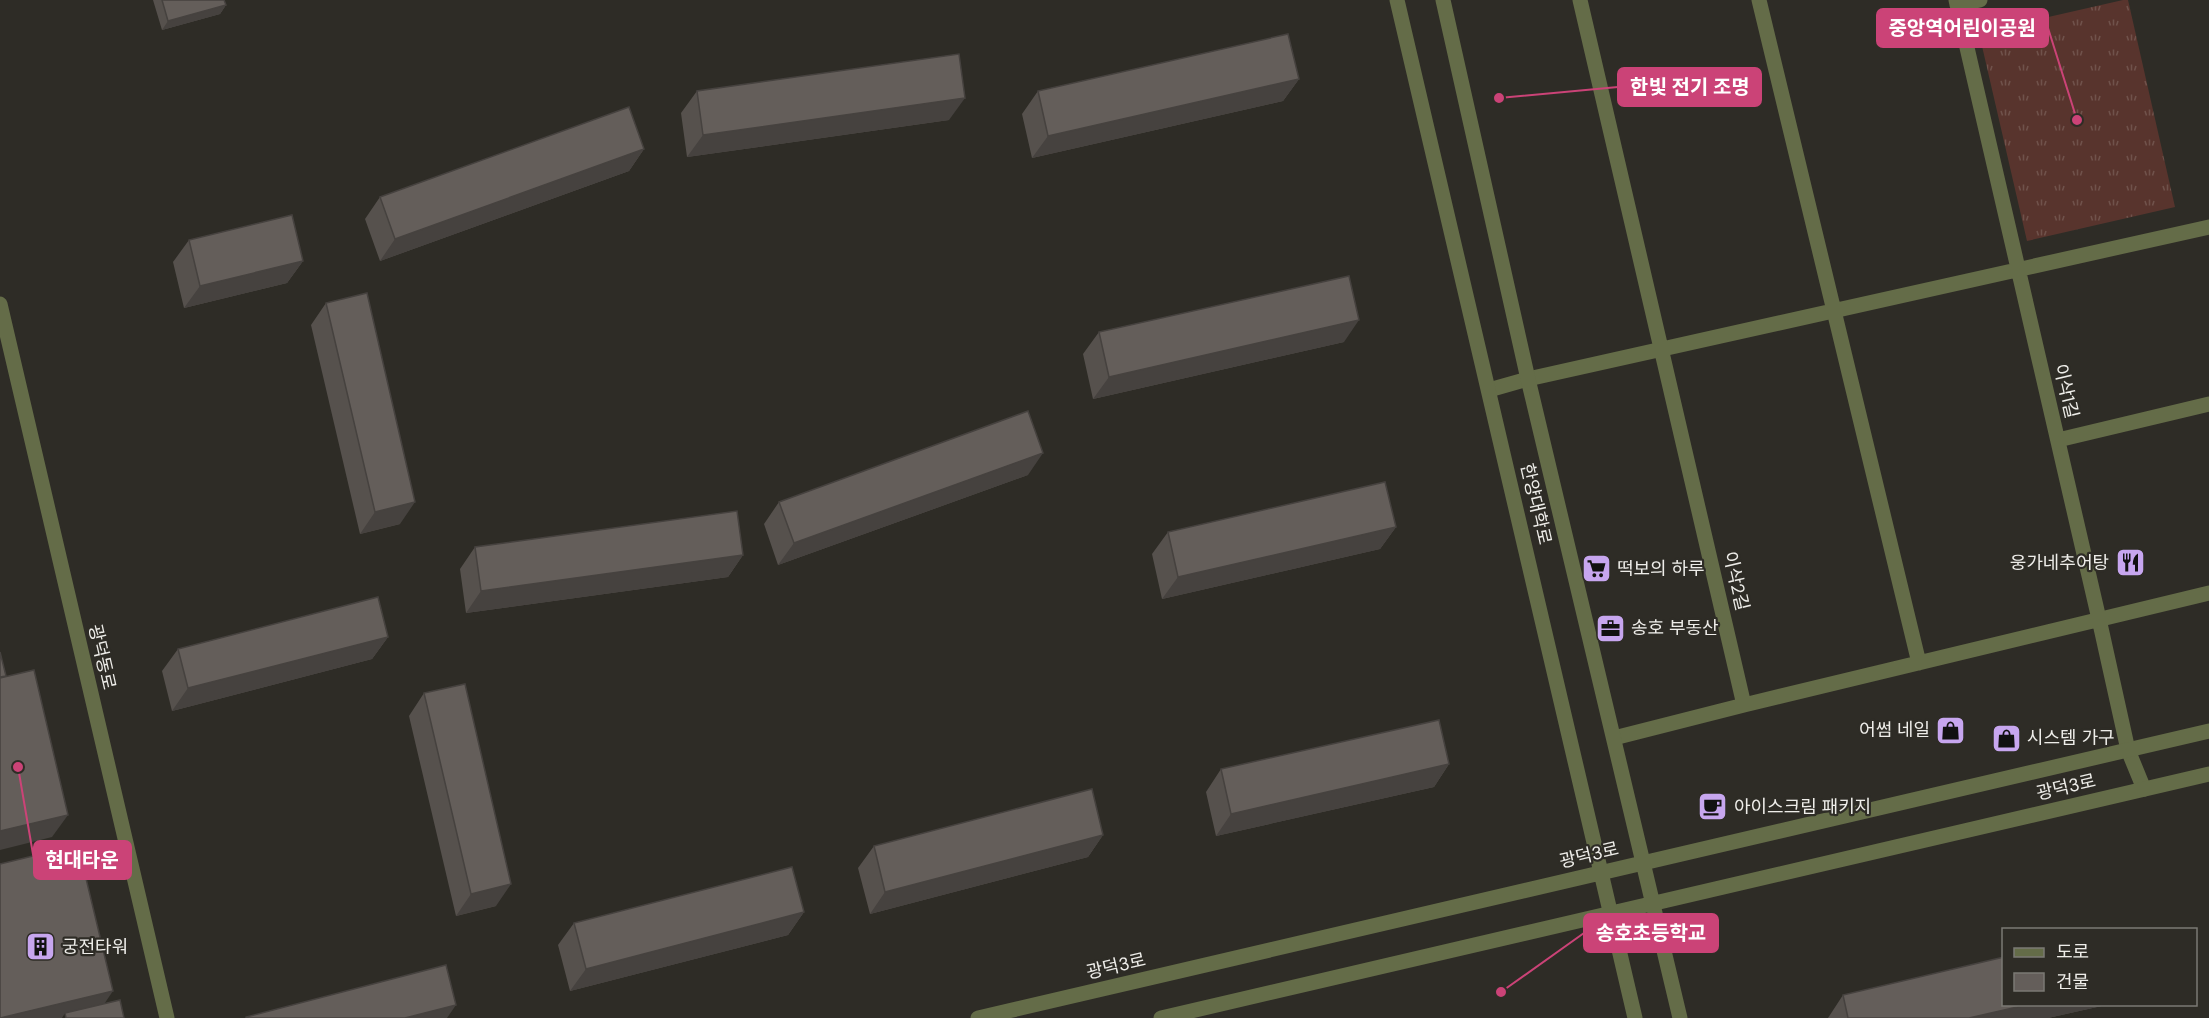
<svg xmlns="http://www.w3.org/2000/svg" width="2209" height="1018" font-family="'DM Sans','Noto Sans KR',sans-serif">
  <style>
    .grass { fill: url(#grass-tufts) }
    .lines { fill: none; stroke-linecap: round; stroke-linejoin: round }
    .minor { stroke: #646c48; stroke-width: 15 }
    .tertiary { stroke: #646c48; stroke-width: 15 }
    .wall { fill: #56514d }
    .shaded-wall { fill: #46423f }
    .building { fill: #645e5a; stroke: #46423f; stroke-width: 1.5 }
    .labels { text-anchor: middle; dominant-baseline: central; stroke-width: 4.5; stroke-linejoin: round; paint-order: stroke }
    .street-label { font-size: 18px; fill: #eeede9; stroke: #2e2c26 }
    .poi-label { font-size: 18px; fill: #eeede9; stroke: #2e2c26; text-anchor: start }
    .leader { fill: none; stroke: #cb4377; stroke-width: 2 }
    .callout-dot { fill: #cb4377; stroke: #2e2c26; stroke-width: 2 }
    .callout { fill: #cb4377; stroke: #cb4377; stroke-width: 2 }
    .callout-label { font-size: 20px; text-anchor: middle; font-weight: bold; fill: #fff }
  </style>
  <defs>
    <pattern id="grass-tufts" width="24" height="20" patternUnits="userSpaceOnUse" patternTransform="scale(1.5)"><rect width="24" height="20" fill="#58342d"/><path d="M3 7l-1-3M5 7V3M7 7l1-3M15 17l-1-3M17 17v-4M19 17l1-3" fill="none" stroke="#70524b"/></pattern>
  </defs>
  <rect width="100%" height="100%" fill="#2e2c26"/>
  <!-- grass -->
  <path class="grass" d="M 2123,0 L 2128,0 L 2175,207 L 2027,241 L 1979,33 Z"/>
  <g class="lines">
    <!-- minor -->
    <path class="minor" d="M 1580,0 L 1744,705 L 2209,593
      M 1759,0 L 1919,663
      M 1956,0 L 2099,619 L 2128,750 L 2144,789
      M 1957,5 L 1980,0
      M 1489,390 L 1528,379 L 2209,227
      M 2058,440 L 2209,404
      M 1614,738 L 1744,705"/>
    <!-- tertiary -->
    <path class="tertiary" d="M 1397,0 L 1635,1018
      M 1443,0 L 1528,379 L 1680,1018
      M 0,304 L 167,1018
      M 978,1018 L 2209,731
      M 1161,1018 L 2209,774"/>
  </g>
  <!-- wall -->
  <path class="wall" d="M 153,0 L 224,0 L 226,5 L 220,14 L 162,30 Z
    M 1299,79 L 1283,101 L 1032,158 L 1022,114 L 1038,91 Z
    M 697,91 L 949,120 L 687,157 L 681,113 Z
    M 644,149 L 629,171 L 380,261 L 365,219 L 380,197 Z
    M 189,240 L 303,261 L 287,283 L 184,308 L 173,262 Z
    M 326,303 L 400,524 L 360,534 L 311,325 Z
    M 1099,332 L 1344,342 L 1093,399 L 1083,354 Z
    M 1028,475 L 778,565 L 764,524 L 779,502 Z
    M 1396,527 L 1380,549 L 1162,599 L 1152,554 L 1168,532 Z
    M 475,547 L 743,555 L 728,577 L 466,613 L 460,569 Z
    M 388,637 L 372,659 L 172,711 L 162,671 L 178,649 Z
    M 424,693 L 496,906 L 456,916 L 409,716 Z
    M 1449,764 L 1434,787 L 1216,836 L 1206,792 L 1221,769 Z
    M 1103,835 L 1088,857 L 870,914 L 858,868 L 874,846 Z
    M 804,912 L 788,935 L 570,991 L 558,945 L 574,923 Z
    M 1843,995 L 2004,1005 L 2106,1005 L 2048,1018 L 1828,1018 Z"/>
  <!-- shaded-wall -->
  <path class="shaded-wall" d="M 226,5 L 220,14 L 162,30 L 168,21 Z
    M 1299,79 L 1283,101 L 1032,158 L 1048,136 Z
    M 965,98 L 949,120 L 687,157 L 703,135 Z
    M 644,149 L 629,171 L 380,261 L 395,239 Z
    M 303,261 L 287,283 L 184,308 L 200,286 Z
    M 1359,320 L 1344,342 L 1093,399 L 1109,377 Z
    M 1043,453 L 1028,475 L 778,565 L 794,543 Z
    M 415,502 L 400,524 L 360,534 L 375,512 Z
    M 1396,527 L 1380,549 L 1162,599 L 1178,577 Z
    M 743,555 L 728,577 L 466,613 L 481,591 Z
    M 388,637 L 372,659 L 172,711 L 188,688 Z
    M 1449,764 L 1434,787 L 1216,836 L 1231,814 Z
    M 68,815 L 52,837 L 0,850 L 0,831 Z
    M 1103,835 L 1088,857 L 870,914 L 885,892 Z
    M 511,884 L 496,906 L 456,916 L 471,894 Z
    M 804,912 L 788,935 L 570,991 L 586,969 Z
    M 113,991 L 98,1013 L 65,1013 L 62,1018 L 0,1018 Z
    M 456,1005 L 447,1018 L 405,1018 Z
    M 2026,1005 L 2106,1005 L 2048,1018 L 1969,1018 Z"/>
  <!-- building -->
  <path class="building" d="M 162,0 L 224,0 L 226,5 L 168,21 Z
    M 1288,34 L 1299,79 L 1048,136 L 1038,91 Z
    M 959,54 L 965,98 L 703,135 L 697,91 Z
    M 629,107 L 644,149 L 395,239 L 380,197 Z
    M 292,215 L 303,261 L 200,286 L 189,240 Z
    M 1349,276 L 1359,320 L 1109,377 L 1099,332 Z
    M 367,293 L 415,502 L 375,512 L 326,303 Z
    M 1028,411 L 1043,453 L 794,543 L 779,502 Z
    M 1385,482 L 1396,527 L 1178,577 L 1168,532 Z
    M 737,511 L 743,555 L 481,591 L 475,547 Z
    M 378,597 L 388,637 L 188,688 L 178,649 Z
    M 0,652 L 6,676 L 0,677 Z
    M 34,670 L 68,815 L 0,831 L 0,678 Z
    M 465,684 L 511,884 L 471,894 L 424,693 Z
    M 1439,720 L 1449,764 L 1231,814 L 1221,769 Z
    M 1092,789 L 1103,835 L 885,892 L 874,846 Z
    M 78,845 L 113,991 L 0,1018 L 0,864 Z
    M 792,867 L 804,912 L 586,969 L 574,923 Z
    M 2004,957 L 2004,1005 L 2026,1005 L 1969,1018 L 1848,1018 L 1843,995 Z
    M 446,965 L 456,1005 L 405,1018 L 246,1018 L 246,1017 Z
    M 120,1000 L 124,1018 L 66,1018 L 65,1013 Z"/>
  <!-- icons -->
  <defs>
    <symbol id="restaurant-square" viewBox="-11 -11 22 22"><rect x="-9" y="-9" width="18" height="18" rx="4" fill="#c7a6ef" stroke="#2e2c26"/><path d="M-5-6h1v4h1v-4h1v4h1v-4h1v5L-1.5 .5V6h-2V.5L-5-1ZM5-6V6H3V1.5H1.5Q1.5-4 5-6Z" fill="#111"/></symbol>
    <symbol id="supermarket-square" viewBox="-11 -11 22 22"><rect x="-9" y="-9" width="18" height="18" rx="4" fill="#c7a6ef" stroke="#2e2c26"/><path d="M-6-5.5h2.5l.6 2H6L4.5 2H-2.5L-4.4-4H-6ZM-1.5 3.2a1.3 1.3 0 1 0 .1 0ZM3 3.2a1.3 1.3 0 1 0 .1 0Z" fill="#111"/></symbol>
    <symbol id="office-square" viewBox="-11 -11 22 22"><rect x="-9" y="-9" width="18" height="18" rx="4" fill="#c7a6ef" stroke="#2e2c26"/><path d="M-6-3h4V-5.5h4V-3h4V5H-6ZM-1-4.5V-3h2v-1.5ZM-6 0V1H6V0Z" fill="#111"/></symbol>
    <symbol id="shop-square" viewBox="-11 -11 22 22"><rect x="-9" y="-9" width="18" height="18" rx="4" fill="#c7a6ef" stroke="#2e2c26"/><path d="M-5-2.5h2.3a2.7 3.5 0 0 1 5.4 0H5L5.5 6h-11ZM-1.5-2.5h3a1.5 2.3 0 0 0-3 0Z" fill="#111"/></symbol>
    <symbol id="cafe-square" viewBox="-11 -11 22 22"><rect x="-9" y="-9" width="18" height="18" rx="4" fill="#c7a6ef" stroke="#2e2c26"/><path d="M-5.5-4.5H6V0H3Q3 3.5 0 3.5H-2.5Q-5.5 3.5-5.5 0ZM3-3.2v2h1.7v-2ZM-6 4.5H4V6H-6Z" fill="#111"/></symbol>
    <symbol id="building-square" viewBox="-11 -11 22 22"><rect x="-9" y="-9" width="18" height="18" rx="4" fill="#c7a6ef" stroke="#2e2c26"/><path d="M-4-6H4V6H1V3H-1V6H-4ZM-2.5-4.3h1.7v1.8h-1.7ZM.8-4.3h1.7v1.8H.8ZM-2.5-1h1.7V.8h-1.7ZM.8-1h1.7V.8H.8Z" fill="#111"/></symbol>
  </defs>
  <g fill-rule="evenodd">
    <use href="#restaurant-square" x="2114" y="546" width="33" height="33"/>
    <use href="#supermarket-square" x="1580" y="552" width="33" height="33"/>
    <use href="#office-square" x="1594" y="612" width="33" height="33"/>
    <use href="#shop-square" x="1934" y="714" width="33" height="33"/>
    <use href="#shop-square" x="1990" y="722" width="33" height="33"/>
    <use href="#cafe-square" x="1696" y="790" width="33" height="33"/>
    <use href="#building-square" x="24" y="930" width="33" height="33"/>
  </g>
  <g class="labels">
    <!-- street labels -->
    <g class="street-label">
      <text transform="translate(2066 391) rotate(77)">이삭1길</text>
      <text transform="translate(1536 504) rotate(77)">한양대학로</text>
      <text transform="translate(1736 581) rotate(77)">이삭2길</text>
      <text transform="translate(102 657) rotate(77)">광덕동로</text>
      <text transform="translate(2066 787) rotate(-13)">광덕3로</text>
      <text transform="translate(1589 855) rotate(-13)">광덕3로</text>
      <text transform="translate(1116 966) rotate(-13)">광덕3로</text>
    </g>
    <!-- poi labels -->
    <g class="poi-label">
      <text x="2109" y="563" text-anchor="end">웅가네추어탕</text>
      <text x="1617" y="569">떡보의 하루</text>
      <text x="1631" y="628">송호 부동산</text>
      <text x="1930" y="730" text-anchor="end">어썸 네일</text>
      <text x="2027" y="738">시스템 가구</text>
      <text x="1734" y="807">아이스크림 패키지</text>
      <text x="62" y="947">궁전타워</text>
    </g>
  </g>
  <!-- callouts -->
  <path class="leader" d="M2077 120L2048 28M1499 98L1618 87M18 767L34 860M1501 992L1584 933"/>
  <g class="callout-dot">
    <circle cx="2077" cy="120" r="6"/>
    <circle cx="1499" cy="98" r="6"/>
    <circle cx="18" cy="767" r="6"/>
    <circle cx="1501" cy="992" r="6"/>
  </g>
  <g class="callout">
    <rect x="1877" y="9" width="171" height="38" rx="6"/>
    <rect x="1618" y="68" width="143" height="38" rx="6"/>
    <rect x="34" y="841" width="97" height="38" rx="6"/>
    <rect x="1584" y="914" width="134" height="38" rx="6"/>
  </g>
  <g class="callout-label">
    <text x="1962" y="35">중앙역어린이공원</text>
    <text x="1690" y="94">한빛 전기 조명</text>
    <text x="82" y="867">현대타운</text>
    <text x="1651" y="940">송호초등학교</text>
  </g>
  <!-- legend -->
  <rect x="2002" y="928" width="195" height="78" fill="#2e2c26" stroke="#7b7974" stroke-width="1.5"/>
  <rect x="2014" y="948" width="30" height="9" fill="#646c48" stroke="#7b7974" stroke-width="1.5"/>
  <text x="2056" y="958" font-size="18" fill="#eeede9">도로</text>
  <rect x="2014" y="973" width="30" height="18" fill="#645e5a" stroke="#7b7974" stroke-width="1.5"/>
  <text x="2056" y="988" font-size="18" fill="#eeede9">건물</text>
</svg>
